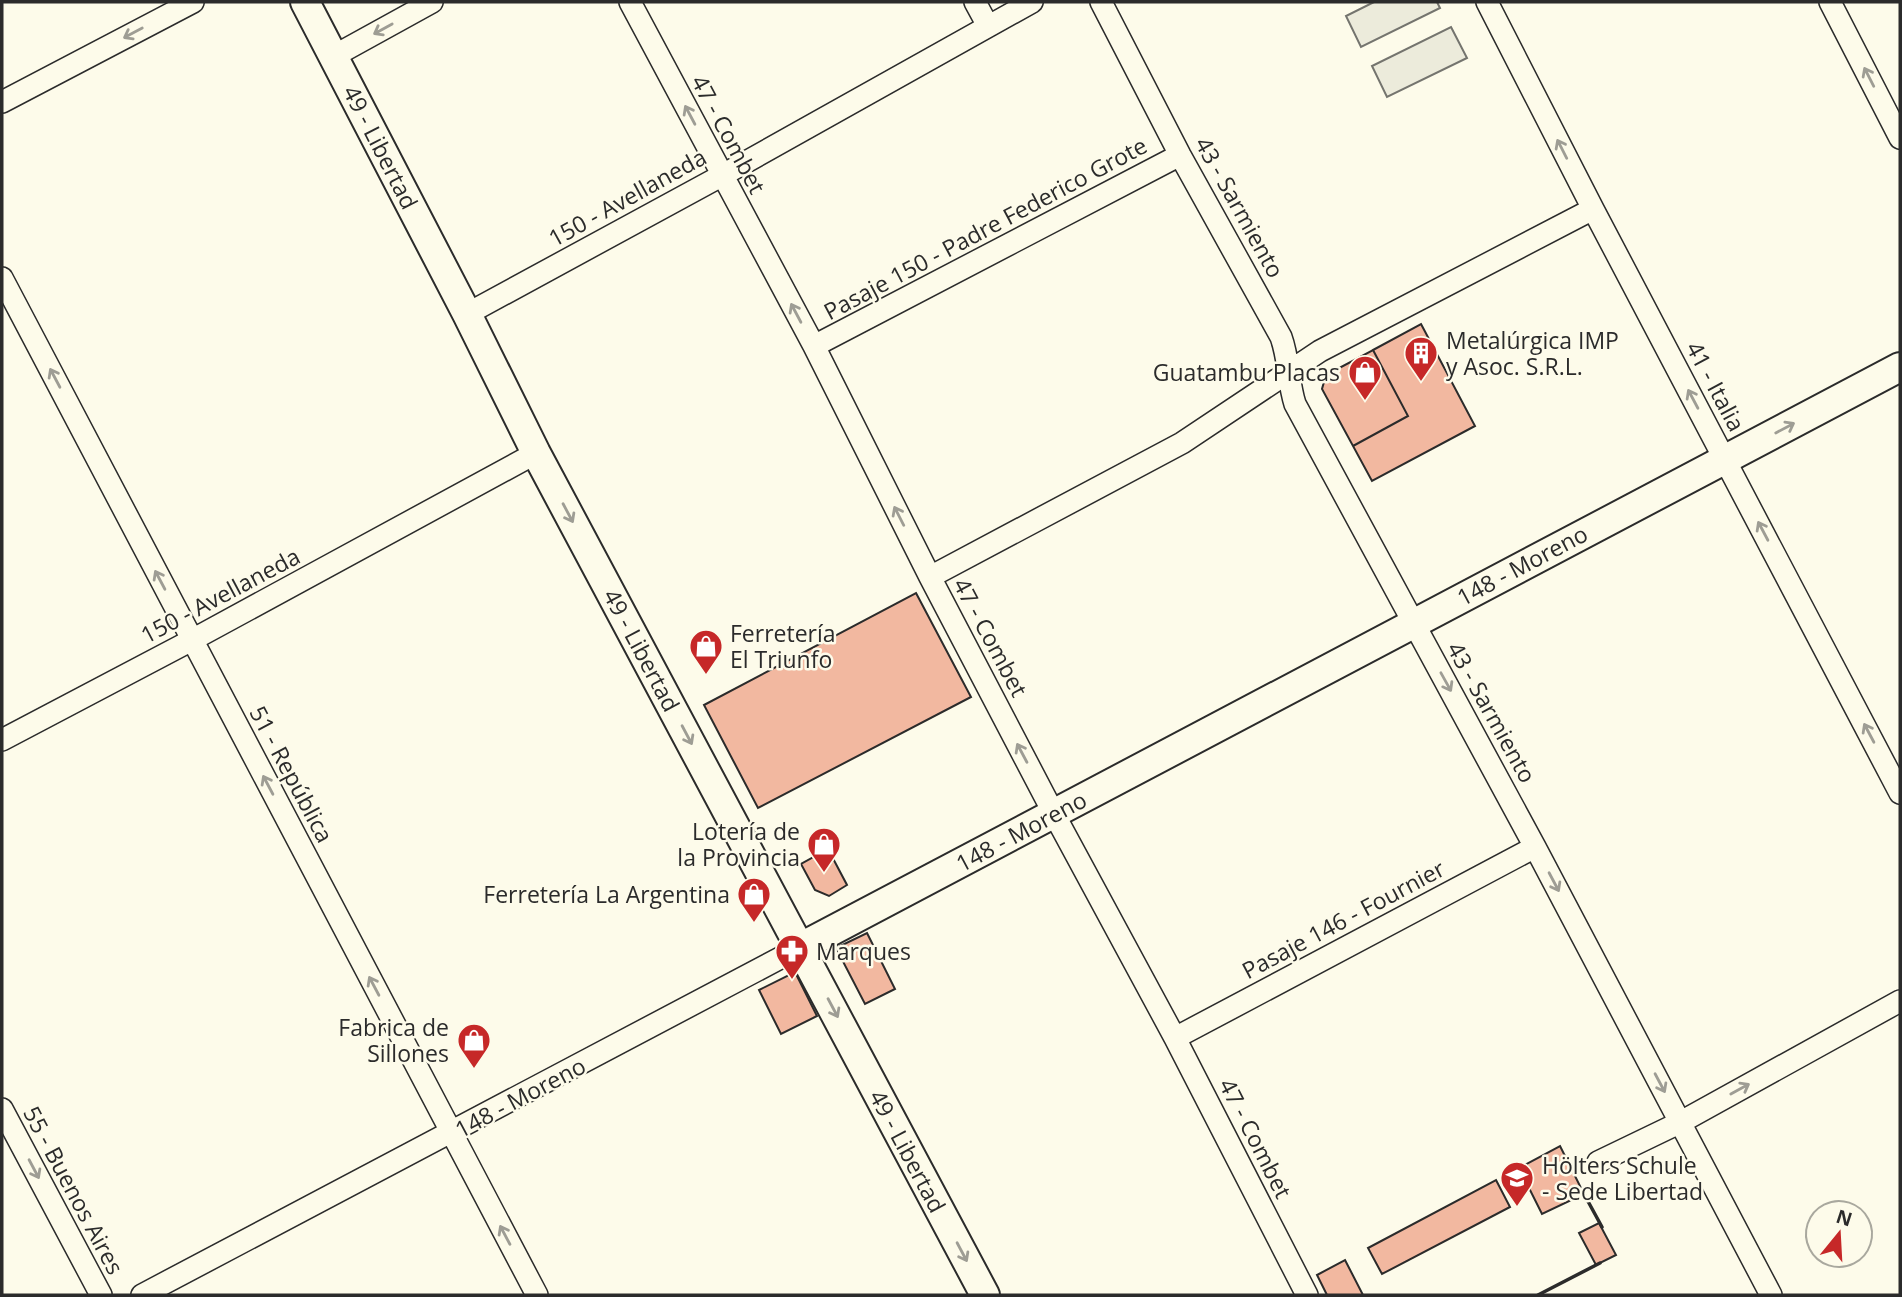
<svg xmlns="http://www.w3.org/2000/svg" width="1902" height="1297" font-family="'Open Sans',sans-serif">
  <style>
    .green { fill: #ecebdb; stroke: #74746e; stroke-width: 2 }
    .building { fill: #f2b8a0; stroke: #2b2b2b; stroke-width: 2 }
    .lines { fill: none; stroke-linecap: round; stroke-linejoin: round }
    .street-casing { stroke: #2b2b2b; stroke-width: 24 }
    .secondary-casing { stroke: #2b2b2b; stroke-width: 32 }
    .street { stroke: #fdfbea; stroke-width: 21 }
    .secondary { stroke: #fdfbea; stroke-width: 28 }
    .wall { stroke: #2b2b2b; stroke-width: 3.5 }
    .oneway { stroke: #9e9d94 }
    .labels { text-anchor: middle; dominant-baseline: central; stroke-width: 5; stroke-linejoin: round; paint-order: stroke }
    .street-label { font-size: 23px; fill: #2b2b2b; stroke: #fdfbea }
    .poi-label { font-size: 23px; fill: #2b2b2b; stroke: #fdfbea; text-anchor: start }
  </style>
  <rect width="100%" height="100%" fill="#fdfbea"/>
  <!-- green -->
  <path class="green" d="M 1374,2 L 1437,2 L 1440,8 L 1361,47 L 1346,16 Z
    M 1451,27 L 1467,58 L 1387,97 L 1372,66 Z"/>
  <!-- building -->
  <path class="building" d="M 1421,324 L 1475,426 L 1372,481 L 1353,446 L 1408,416 L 1373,350 Z
    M 1373,350 L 1408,416 L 1353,446 L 1322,389 L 1326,375 Z
    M 916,593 L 971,697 L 758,808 L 704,705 Z
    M 828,849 L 847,885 L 829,896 L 815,890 L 801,864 Z
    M 867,933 L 895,989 L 865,1004 L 836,948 Z
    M 795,972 L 817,1016 L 781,1034 L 759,990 Z
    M 1560,1146 L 1584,1194 L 1542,1214 L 1519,1168 Z
    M 1496,1180 L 1510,1207 L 1382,1274 L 1368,1248 Z
    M 1599,1223 L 1616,1255 L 1596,1265 L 1579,1233 Z
    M 1345,1260 L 1363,1295 L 1327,1295 L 1317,1275 Z"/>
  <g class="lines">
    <defs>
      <path id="street" d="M 630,2 L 814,346 L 930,577 L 1054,814 L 1175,1038 L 1307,1295
        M 975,2 L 988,26
        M 1101,2 L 1180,155 L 1281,337 C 1289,359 1288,382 1295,404 L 1535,847 L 1771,1295
        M 1487,2 L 1593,209 L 1900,793
        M 1830,2 L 1900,138
        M 334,56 L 432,2
        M 2,102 L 193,2
        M 2,278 L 537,1295
        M 467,314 L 721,176 L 1032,2
        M 814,346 L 1180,155
        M 930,577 L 1182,443 L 1320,351 L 1593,209
        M 2,740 L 192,640 L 536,453
        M 1175,1038 L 1535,847
        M 2,1109 L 101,1295
        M 1598,1162 L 1681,1122 L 1900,1001
        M 142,1295 L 801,947"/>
      <path id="secondary" d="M 305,2 L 467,314 L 536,453 L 985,1295
        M 801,947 L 1900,367"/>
    </defs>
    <!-- street casing -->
    <use href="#street" class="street-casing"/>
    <!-- secondary casing -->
    <use href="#secondary" class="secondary-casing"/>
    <!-- street -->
    <use href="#street" class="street"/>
    <!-- secondary -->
    <use href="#secondary" class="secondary"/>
    <!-- wall -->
    <path class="wall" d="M 1584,1194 L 1602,1227
      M 1538,1295 L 1600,1263"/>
  </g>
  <!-- one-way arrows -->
  <defs><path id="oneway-shaft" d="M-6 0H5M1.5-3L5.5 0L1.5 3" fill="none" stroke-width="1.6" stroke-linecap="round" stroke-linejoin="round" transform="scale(1.75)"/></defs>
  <g class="oneway">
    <use href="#oneway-shaft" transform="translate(383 29) rotate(151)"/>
    <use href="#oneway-shaft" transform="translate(133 33) rotate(152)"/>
    <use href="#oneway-shaft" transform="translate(1869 77) rotate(-117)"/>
    <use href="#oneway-shaft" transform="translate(690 115) rotate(-118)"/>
    <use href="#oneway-shaft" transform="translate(1562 149) rotate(-117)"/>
    <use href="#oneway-shaft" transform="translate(796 313) rotate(-118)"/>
    <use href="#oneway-shaft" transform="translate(55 378) rotate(-118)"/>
    <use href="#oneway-shaft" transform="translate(1693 399) rotate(-118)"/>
    <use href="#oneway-shaft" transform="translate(1785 428) rotate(-28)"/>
    <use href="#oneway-shaft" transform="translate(568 513) rotate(62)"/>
    <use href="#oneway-shaft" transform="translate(899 516) rotate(-117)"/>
    <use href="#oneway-shaft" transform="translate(1763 531) rotate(-118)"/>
    <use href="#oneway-shaft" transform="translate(160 580) rotate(-118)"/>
    <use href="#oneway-shaft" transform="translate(1446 682) rotate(61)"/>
    <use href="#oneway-shaft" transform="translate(1869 733) rotate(-118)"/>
    <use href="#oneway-shaft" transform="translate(687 735) rotate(62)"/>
    <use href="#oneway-shaft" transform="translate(1022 753) rotate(-118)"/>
    <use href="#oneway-shaft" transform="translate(268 785) rotate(-118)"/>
    <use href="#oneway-shaft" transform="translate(1554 882) rotate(62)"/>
    <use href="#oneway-shaft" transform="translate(374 986) rotate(-118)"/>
    <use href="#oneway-shaft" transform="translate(833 1008) rotate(62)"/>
    <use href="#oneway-shaft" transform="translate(1660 1083) rotate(62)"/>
    <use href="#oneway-shaft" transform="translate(1740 1089) rotate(-29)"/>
    <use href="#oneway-shaft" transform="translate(34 1169) rotate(62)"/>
    <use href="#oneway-shaft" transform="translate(505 1235) rotate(-118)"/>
    <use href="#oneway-shaft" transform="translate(962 1252) rotate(62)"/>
  </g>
  <!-- icons -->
  <defs>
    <symbol id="building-pin" viewBox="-11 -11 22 30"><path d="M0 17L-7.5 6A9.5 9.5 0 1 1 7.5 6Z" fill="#c62828" stroke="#fdfbea"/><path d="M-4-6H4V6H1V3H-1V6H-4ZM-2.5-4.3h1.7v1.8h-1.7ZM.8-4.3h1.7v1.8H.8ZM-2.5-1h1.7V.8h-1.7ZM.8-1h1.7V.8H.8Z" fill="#fff"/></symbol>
    <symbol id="shop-pin" viewBox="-11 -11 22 30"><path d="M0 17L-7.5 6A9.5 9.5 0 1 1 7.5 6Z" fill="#c62828" stroke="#fdfbea"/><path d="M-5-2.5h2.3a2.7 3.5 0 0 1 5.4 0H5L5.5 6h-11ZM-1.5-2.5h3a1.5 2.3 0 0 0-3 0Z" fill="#fff"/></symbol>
    <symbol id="pharmacy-pin" viewBox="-11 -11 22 30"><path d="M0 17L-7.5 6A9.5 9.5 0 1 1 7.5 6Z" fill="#c62828" stroke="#fdfbea"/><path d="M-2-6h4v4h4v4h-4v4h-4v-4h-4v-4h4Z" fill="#fff"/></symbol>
    <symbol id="school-pin" viewBox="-11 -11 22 30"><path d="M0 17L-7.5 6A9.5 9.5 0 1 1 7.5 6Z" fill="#c62828" stroke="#fdfbea"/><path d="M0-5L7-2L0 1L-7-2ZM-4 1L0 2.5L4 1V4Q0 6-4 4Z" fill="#fff"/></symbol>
  </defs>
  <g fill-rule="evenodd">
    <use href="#building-pin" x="1402" y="334" width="38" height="52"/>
    <use href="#shop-pin" x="1346" y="353" width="38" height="52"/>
    <use href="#shop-pin" x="687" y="627" width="38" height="52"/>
    <use href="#shop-pin" x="805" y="825" width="38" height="52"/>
    <use href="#shop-pin" x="735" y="875" width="38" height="52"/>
    <use href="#pharmacy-pin" x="773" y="932" width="38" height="52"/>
    <use href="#shop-pin" x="455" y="1021" width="38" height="52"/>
    <use href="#school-pin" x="1498" y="1159" width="38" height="52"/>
  </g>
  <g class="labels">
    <!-- street labels -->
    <g class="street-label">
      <text transform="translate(729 134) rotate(62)">47 - Combet</text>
      <text transform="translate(381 147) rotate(63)">49 - Libertad</text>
      <text transform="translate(627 197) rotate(-29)">150 - Avellaneda</text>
      <text transform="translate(1240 207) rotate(61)">43 - Sarmiento</text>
      <text transform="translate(985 228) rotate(-28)">Pasaje 150 - Padre Federico Grote</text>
      <text transform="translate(1716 386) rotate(62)">41 - Italia</text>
      <text transform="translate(1522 565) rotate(-28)">148 - Moreno</text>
      <text transform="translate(220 595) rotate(-28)">150 - Avellaneda</text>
      <text transform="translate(991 637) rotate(62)">47 - Combet</text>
      <text transform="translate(642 650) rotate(62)">49 - Libertad</text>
      <text transform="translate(1492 712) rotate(61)">43 - Sarmiento</text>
      <text transform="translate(292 774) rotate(62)">51 - República</text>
      <text transform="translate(1021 831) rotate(-28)">148 - Moreno</text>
      <text transform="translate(1343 919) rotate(-28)">Pasaje 146 - Fournier</text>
      <text transform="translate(520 1097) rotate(-28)">148 - Moreno</text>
      <text transform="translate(1256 1138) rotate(63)">47 - Combet</text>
      <text transform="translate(908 1151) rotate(62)">49 - Libertad</text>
      <text transform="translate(74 1190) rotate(62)">55 - Buenos Aires</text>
    </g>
    <!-- poi labels -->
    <g class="poi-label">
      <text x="1446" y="340">Metalúrgica IMP<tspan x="1446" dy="26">y Asoc. S.R.L.</tspan></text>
      <text x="1340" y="372" text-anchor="end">Guatambu Placas</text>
      <text x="730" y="633">Ferretería<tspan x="730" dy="26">El Triunfo</tspan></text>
      <text x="800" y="831" text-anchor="end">Lotería de<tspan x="800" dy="26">la Provincia</tspan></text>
      <text x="730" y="894" text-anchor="end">Ferretería La Argentina</text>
      <text x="816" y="951">Marques</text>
      <text x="449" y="1027" text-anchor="end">Fabrica de<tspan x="449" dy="26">Sillones</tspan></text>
      <text x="1542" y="1165">Hölters Schule<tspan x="1542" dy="26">- Sede Libertad</tspan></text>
    </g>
  </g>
  <!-- border -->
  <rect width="1902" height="1297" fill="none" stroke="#2b2b2b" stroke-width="7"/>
  <!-- north arrow -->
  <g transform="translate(1839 1234) rotate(18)"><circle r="33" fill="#fdfbea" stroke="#a9a89e" stroke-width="2"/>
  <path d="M0-5L12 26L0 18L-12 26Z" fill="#c62828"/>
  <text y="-10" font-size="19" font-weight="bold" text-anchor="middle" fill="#2b2b2b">N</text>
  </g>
</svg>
